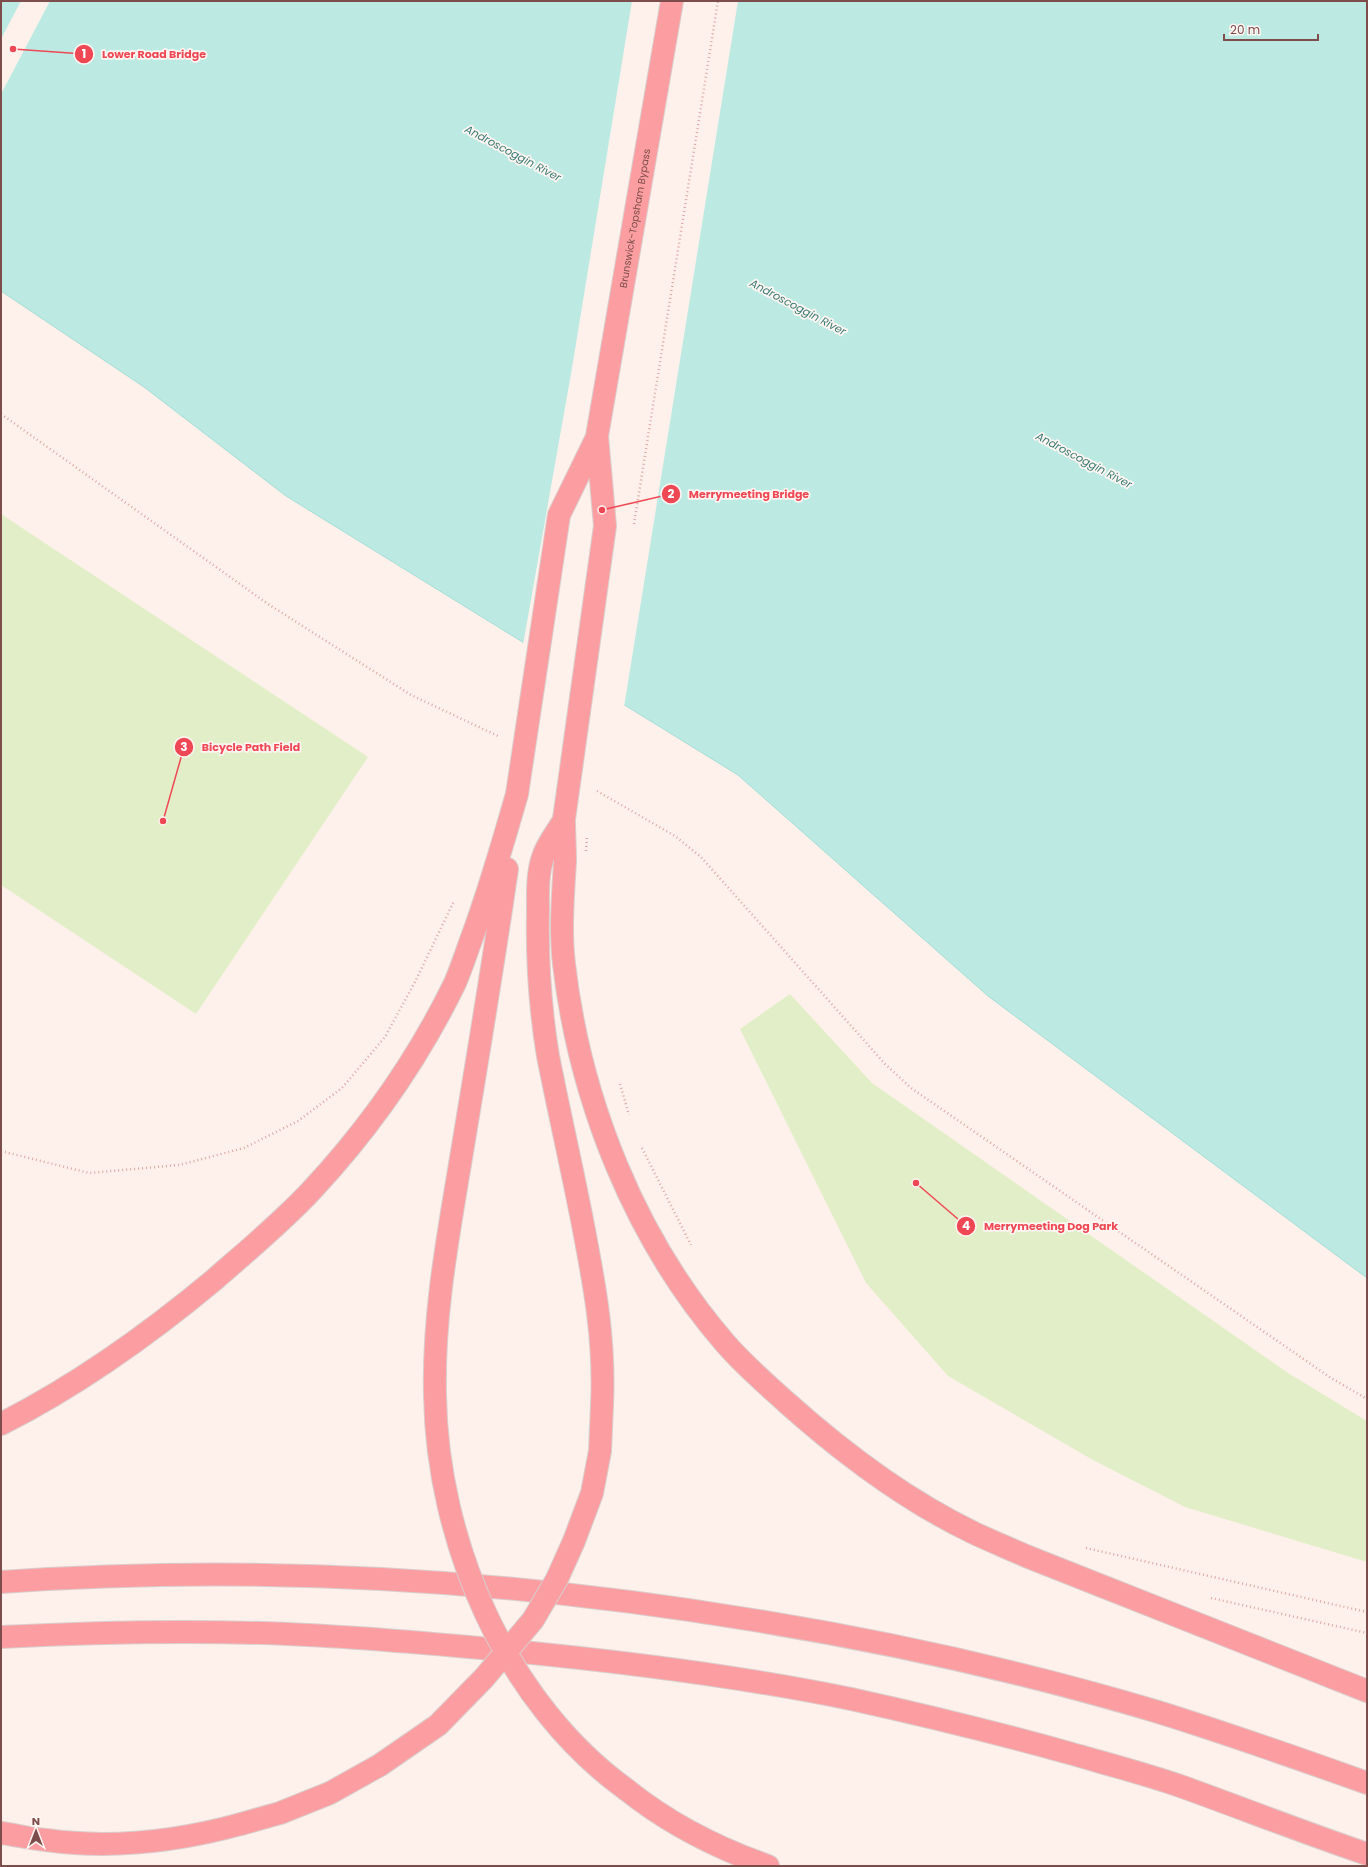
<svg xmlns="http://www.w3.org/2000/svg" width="1368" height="1867" font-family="Poppins,sans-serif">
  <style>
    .green { fill: #e2eec7 }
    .water { fill: #bceae3; stroke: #a2ddd5 }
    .pier { fill: #fef1eb }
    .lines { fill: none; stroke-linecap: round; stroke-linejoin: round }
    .highway-casing { stroke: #dacdcc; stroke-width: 24 }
    .path { stroke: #dca7a2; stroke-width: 2.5; stroke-dasharray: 1 3; stroke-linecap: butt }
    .highway { stroke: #fc9ea1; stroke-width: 22 }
    .highway-bridge-casing { stroke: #dacdcc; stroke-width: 24; stroke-linecap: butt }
    .path-bridge { stroke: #dca7a2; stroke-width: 2.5; stroke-dasharray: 1 3; stroke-linecap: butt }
    .highway-bridge { stroke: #fc9ea1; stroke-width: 22 }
    .labels { text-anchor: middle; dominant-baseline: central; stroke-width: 3.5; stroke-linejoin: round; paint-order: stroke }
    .street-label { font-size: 10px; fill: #7c4d4a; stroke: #fff6f3 }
    .water-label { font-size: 11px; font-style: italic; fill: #397a72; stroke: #fff6f3 }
    .leader { fill: none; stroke: #ef4854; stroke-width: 1.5 }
    .callout-dot { fill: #ef4854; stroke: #fff6f3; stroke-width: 1.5 }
    .mark-label { font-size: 12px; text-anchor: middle; font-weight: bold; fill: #fff }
    .callout-label { font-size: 11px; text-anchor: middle; font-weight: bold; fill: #ef4854; stroke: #fff6f3; stroke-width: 3.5; stroke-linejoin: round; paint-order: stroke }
  </style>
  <rect width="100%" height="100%" fill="#fef1eb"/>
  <!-- green -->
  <path class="green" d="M 1,514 L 368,757 L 196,1014 L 1,885 Z
    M 790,994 L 872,1083 L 1288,1373 L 1367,1421 L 1367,1562 L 1185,1507 L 1093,1460 L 948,1376 L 866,1283 L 740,1029 Z"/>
  <!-- water -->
  <path class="water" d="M 1,1 L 1367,1 L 1367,1278 L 988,996 L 738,775 L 286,496 L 144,387 L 1,291 Z"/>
  <!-- pier -->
  <path class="pier" d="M 21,1 L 50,1 L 1,94 L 1,39 Z
    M 632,1 L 738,1 L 624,707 L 523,645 L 572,368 Z"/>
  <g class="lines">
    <defs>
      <g id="highway">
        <path id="s1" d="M 597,436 L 672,1"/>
        <path d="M 564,819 C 564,833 565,847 565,861 C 563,896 560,930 564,964 C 580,1101 635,1239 725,1343 C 744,1365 765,1383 786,1402 C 843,1453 905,1500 974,1533 C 991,1541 1008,1548 1026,1556 L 1367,1691"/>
        <path d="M 564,820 C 557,832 547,844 543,857 C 537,874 538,895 538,912 C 537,960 540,1008 548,1056 C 559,1112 572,1168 583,1225 C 595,1287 605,1341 602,1405"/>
        <path d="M 435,1395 C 433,1315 448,1237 461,1158 C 477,1062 493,966 507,869"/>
        <path d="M 1,1424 C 78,1385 148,1335 214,1280 C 247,1251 281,1223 311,1191 C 368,1130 418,1059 455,983 C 461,969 466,954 471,940 C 489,892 503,843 517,794"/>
        <path d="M 1,1582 C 252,1564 505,1579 753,1620 C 889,1642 1024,1672 1155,1711 C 1226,1733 1297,1758 1367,1783"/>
        <path d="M 1,1637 C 96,1632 193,1630 288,1634 C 363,1637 437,1644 512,1651 C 626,1662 739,1676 851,1699 C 924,1715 997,1733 1069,1753 C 1107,1764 1146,1774 1183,1787 C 1244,1809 1305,1833 1367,1854"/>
        <path d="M 627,1790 C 668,1823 717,1848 768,1866"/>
        <path d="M 1,1833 C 16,1835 31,1839 46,1840 C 110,1849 179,1841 241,1824"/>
      </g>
    </defs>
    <!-- highway casing -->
    <use href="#highway" class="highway-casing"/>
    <!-- path -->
    <path class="path" d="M 1,414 L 268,604 L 411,695 L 498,736
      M 597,791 L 675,836 L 701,857 L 885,1064 L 911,1088 L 1331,1378 L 1367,1399
      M 620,1084 L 629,1115
      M 642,1148 L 691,1245
      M 1,1151 L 89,1173 L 179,1165 L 244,1148 L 298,1121 L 342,1088 L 385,1037 L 416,980 L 454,901
      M 1086,1548 L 1367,1612
      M 1211,1598 L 1367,1633"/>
    <!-- highway -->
    <use href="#highway" class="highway"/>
    <defs>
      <path id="highway-bridge" d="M 517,794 L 559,515 L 597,437
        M 564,819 L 605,526 L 597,436
        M 435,1395 C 437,1542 506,1703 627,1790
        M 241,1824 L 280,1813 L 330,1793 L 380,1765 L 438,1725 L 484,1678 L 533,1620 L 557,1579 L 574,1541 L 592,1493 L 600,1451 L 602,1405"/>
    </defs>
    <!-- highway-bridge casing -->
    <use href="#highway-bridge" class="highway-bridge-casing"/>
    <!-- path-bridge -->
    <path class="path-bridge" d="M 634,524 L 718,1
      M 586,851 L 587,835"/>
    <!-- highway-bridge -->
    <use href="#highway-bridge" class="highway-bridge"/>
  </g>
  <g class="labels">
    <!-- street labels -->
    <g class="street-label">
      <text stroke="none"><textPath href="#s1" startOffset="221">Brunswick-Topsham Bypass</textPath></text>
    </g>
    <!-- water labels -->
    <g class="water-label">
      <text transform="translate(513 153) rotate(28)">Androscoggin River</text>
      <text transform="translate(798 307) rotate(28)">Androscoggin River</text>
      <text transform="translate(1084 460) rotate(28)">Androscoggin River</text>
    </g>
  </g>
  <!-- callouts -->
  <path class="leader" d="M13 49L84 54M602 510L671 494M163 821L184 747M916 1183L966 1226"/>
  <g class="callout-dot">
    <circle cx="13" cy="49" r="4"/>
    <circle cx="602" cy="510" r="4"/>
    <circle cx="163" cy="821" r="4"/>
    <circle cx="916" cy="1183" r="4"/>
    <circle cx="84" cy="54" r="10"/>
    <circle cx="671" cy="494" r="10"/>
    <circle cx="184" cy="747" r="10"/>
    <circle cx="966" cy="1226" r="10"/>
  </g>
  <g class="mark-label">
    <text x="84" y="58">1</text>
    <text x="671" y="498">2</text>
    <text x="184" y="751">3</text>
    <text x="966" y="1230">4</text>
  </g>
  <g class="callout-label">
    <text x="154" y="58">Lower Road Bridge</text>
    <text x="749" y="498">Merrymeeting Bridge</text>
    <text x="251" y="751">Bicycle Path Field</text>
    <text x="1051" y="1230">Merrymeeting Dog Park</text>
  </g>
  <!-- border -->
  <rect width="1368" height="1867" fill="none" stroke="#7c4d4a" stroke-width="4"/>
  <!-- north arrow -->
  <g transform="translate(36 1831)" stroke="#fff6f3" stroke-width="3" paint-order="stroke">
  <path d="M0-3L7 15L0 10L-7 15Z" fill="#7c4d4a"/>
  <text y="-6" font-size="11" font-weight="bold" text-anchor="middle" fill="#7c4d4a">N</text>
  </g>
  <!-- scale -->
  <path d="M1224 34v6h94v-6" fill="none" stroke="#7c4d4a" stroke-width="2"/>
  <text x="1230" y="34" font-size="12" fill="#7c4d4a" stroke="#fff6f3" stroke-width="3" paint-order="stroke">20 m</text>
</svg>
